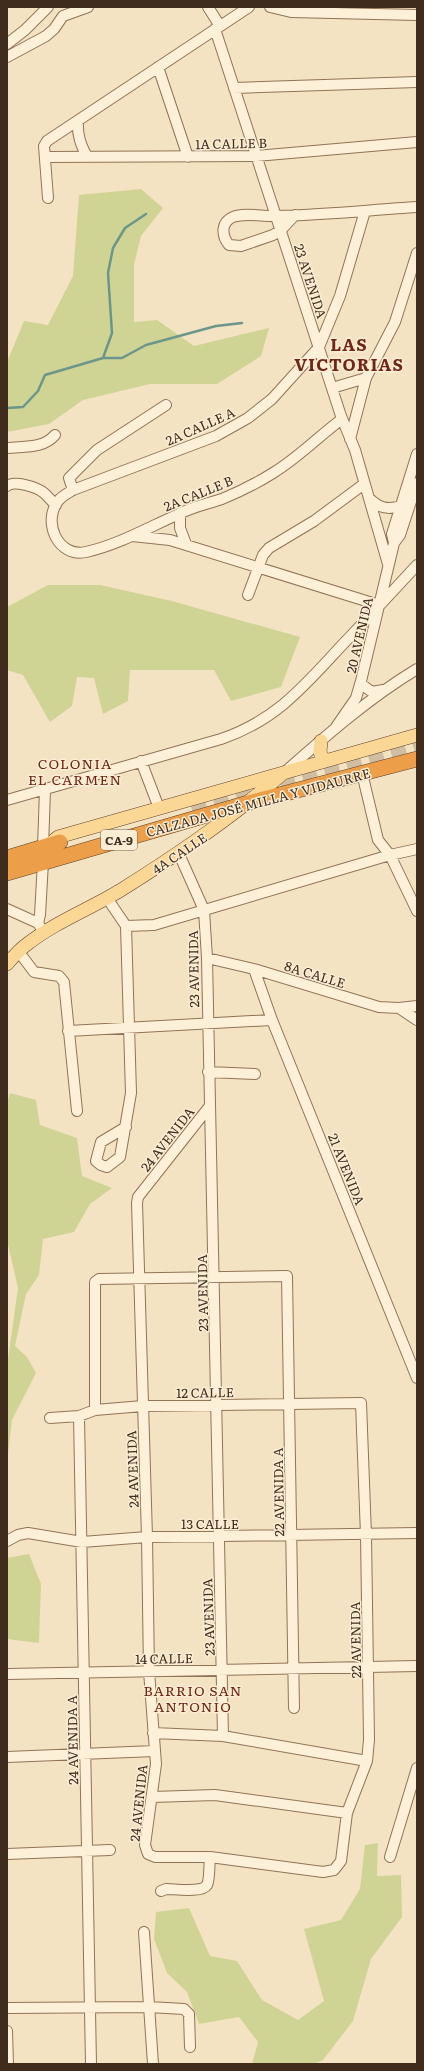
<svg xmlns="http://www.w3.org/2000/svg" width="424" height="2071" font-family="Literata,serif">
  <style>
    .green { fill: #cfd495 }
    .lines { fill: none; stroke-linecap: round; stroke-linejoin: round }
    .stream { stroke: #6b9689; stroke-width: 2.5 }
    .highway-tunnel { stroke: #d0bea2; stroke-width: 15; stroke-dasharray: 15 8; stroke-linecap: butt }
    .minor-casing { stroke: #917357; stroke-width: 12 }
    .major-casing { stroke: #5e412b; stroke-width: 14 }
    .highway-casing { stroke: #5e412b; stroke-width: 16 }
    .minor { stroke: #fdf0d8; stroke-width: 10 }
    .major { stroke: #fbd796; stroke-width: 13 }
    .highway { stroke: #ed9e49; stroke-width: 15 }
    .labels { text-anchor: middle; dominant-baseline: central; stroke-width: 3; stroke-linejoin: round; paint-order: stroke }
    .shield { fill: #faedd4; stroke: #776654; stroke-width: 1 }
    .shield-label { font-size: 12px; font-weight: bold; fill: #3f2c1d }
    .street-label { font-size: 13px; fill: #3f2c1d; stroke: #faedd4 }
    .neighbourhood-label { font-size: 14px; letter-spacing: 1px; fill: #712516; stroke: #faedd4 }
    .district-label { font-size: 17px; font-weight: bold; letter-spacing: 1px; fill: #712516; stroke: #faedd4 }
  </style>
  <rect width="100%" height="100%" fill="#f4e3c3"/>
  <!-- green -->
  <path class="green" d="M 141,189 L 163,208 L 141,236 L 134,265 L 134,322 L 157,320 L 194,346 L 269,328 L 261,356 L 217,384 L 150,384 L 83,400 L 49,424 L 7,432 L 7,362 L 24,321 L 48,325 L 73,276 L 79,195 Z
    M 48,585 L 100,585 L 172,601 L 300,637 L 281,687 L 231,701 L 214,670 L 130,670 L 128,701 L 103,714 L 94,678 L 77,677 L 72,706 L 50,722 L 23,675 L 7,670 L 7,607 Z
    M 10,1093 L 36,1100 L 40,1125 L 77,1138 L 82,1176 L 112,1188 L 90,1204 L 74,1232 L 43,1239 L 39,1275 L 26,1294 L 15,1346 L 27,1357 L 36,1373 L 12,1420 L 7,1464 L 7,1366 L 18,1288 L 7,1240 L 7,1103 Z
    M 29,1554 L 41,1584 L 39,1643 L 7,1639 L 7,1558 Z
    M 378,1843 L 377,1876 L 401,1875 L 402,1917 L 371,1959 L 353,2021 L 323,2060 L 313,2064 L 252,2064 L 258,2042 L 239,2017 L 199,2024 L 187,1992 L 167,1973 L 154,1939 L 156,1912 L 189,1908 L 210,1956 L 237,1961 L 262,2000 L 298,2020 L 324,2001 L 304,1929 L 341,1920 L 360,1889 L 365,1845 Z"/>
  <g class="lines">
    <!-- stream -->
    <path class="stream" d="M 103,358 L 122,358 L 146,345 L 216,326 L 242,323
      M 7,408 L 23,407 L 38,391 L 45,375 L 103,358 L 112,333 L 108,273 L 113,248 L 125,228 L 146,214"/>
    <!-- highway-tunnel -->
    <path class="highway-tunnel" d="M 191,806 L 417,743"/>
    <defs>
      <path id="minor" d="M 208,7 L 220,26
        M 270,7 L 291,12 L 417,15
        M 215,29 L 341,416 L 355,450 L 388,564
        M 7,44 L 25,30 L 48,7
        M 7,57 L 46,36 L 54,29 L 63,16 L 88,7
        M 158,67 L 188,157
        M 234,88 L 417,82
        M 78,122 C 77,135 81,145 87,157
        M 46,157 L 256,156 L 417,142
        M 48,198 L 44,146 L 47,141 L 249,7
        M 295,215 L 281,230 L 273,235 L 241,246 L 229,245 C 221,235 221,222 233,217 C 245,212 264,217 276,216 C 323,215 370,210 417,207
        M 332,388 L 366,378
        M 342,419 C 319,436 298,458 273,473 C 257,483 239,492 222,499 C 207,504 192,507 179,514 C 149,527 118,545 86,552 C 58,558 42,522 58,501 C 62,496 68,493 73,490 L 216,436 L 248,418 L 272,399 L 319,347 L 340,296 L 365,211
        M 350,439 L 366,378 L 395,322 L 417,253
        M 7,448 C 24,446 43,449 55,435
        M 7,486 C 14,480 37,487 44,493 C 48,496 51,501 56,505
        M 73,490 L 69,478 L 97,450 L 166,405
        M 369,498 C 379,508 387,510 401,506
        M 180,513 L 180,528 L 186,544
        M 132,536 L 170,540 L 379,605
        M 394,543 L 400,535 L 417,483
        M 248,595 L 263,555 L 269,548 L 314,521 L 364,484
        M 361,684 L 372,692 L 383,690
        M 336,727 L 356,698 L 361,681 L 394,543 L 392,534 L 417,454
        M 141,761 L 159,808
        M 286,771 C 328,734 369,698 417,669
        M 362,773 L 378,840 L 390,855 L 417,911
        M 7,800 L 221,739 C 277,720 305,685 344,643 C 369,617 393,591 417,565
        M 43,847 L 45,790
        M 179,854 L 204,910 L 207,958 L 223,1736
        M 107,898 L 126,926 L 131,1093 L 120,1157 L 107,1167 L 101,1165 L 96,1161 L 101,1142 L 126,1127
        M 7,909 L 38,923 L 41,928
        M 38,923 L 40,915 L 43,862
        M 126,926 L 154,925 L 390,855 L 417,849
        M 19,952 L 34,972 L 59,976 L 64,982 L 77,1111
        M 207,958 L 254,969 L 379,1007 L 399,1008 L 417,1006
        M 254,969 L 272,1020 L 417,1378
        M 399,1008 L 417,1020
        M 68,1031 L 272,1020
        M 208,1072 L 255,1074
        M 95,1410 L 95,1282 L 99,1279 L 287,1276 L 294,1708
        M 79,1416 L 91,2064
        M 50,1418 L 79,1416 L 95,1410 L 143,1406 L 361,1403 L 366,1535 L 369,1740 L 367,1761 L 347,1813 L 341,1861 L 334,1870 L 323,1872 L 210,1857 L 155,1857 L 148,1854 L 145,1845 L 156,1764 L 149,1671 L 147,1537 L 137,1203 L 138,1197 L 209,1107
        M 7,1541 L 18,1535 L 28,1533 L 82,1542 L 147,1537 L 417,1533
        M 7,1674 L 417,1666
        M 153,1733 L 223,1736 L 367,1761
        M 7,1757 L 155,1751
        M 152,1797 L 215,1795 L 347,1813
        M 7,1854 L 110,1850
        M 390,1857 L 417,1768
        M 161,1891 L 166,1889 C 175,1889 202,1893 207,1885 C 210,1879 209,1865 210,1857
        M 144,1932 L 153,2064
        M 7,2008 L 149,2007 L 184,2009 L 189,2014 L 190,2047
        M 7,2031 L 8,2064"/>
      <path id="major" d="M 321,741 L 320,752 L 324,761
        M 48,845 L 58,837 L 417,735
        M 7,964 C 13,957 19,950 26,945 C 55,922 90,909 121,890 C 177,855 231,818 281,775"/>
      <path id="highway" d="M 7,858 L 60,842
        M 7,873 L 248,803 L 417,759"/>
    </defs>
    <!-- minor casing -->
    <use href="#minor" class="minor-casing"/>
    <!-- major casing -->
    <use href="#major" class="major-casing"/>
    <!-- highway casing -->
    <use href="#highway" class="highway-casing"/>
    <!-- minor -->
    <use href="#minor" class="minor"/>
    <!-- major -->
    <use href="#major" class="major"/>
    <!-- highway -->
    <use href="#highway" class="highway"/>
  </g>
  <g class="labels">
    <!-- shield labels -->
    <rect class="shield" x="101" y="830" width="36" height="20" rx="3"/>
    <g class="shield-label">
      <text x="119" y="840">CA-9</text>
    </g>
    <!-- street labels -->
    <g class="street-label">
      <text transform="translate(231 143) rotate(-1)">1A CALLE B</text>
      <text transform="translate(311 281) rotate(72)">23 AVENIDA</text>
      <text transform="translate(200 426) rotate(-24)">2A CALLE A</text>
      <text transform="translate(198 493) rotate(-22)">2A CALLE B</text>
      <text transform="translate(359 635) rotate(-77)">20 AVENIDA</text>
      <text transform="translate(258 802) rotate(-15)">CALZADA JOSÉ MILLA Y VIDAURRE</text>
      <text transform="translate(179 853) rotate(-34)">4A CALLE</text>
      <text transform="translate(193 969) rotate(-91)">23 AVENIDA</text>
      <text transform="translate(315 974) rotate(17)">8A CALLE</text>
      <text transform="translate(167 1139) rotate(-52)">24 AVENIDA</text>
      <text transform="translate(347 1169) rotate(68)">21 AVENIDA</text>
      <text transform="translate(202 1293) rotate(-91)">23 AVENIDA</text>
      <text transform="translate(205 1392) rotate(-1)">12 CALLE</text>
      <text transform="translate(132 1469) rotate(-92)">24 AVENIDA</text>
      <text transform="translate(278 1492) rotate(-91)">22 AVENIDA A</text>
      <text x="210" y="1523">13 CALLE</text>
      <text transform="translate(208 1617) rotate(-92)">23 AVENIDA</text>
      <text transform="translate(355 1640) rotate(-91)">22 AVENIDA</text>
      <text transform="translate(164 1658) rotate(-1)">14 CALLE</text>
      <text transform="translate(72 1740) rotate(-91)">24 AVENIDA A</text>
      <text transform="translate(138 1803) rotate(-84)">24 AVENIDA</text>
    </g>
    <!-- neighbourhood labels -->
    <g class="neighbourhood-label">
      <text x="75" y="763">COLONIA<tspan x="75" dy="16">EL CARMEN</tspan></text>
      <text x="193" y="1690">BARRIO SAN<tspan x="193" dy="16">ANTONIO</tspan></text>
    </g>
    <!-- district labels -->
    <g class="district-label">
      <text x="349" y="343">LAS<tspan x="349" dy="20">VICTORIAS</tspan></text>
    </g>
  </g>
  <!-- border -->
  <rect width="424" height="2071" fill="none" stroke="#3f2c1d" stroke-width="16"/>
</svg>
